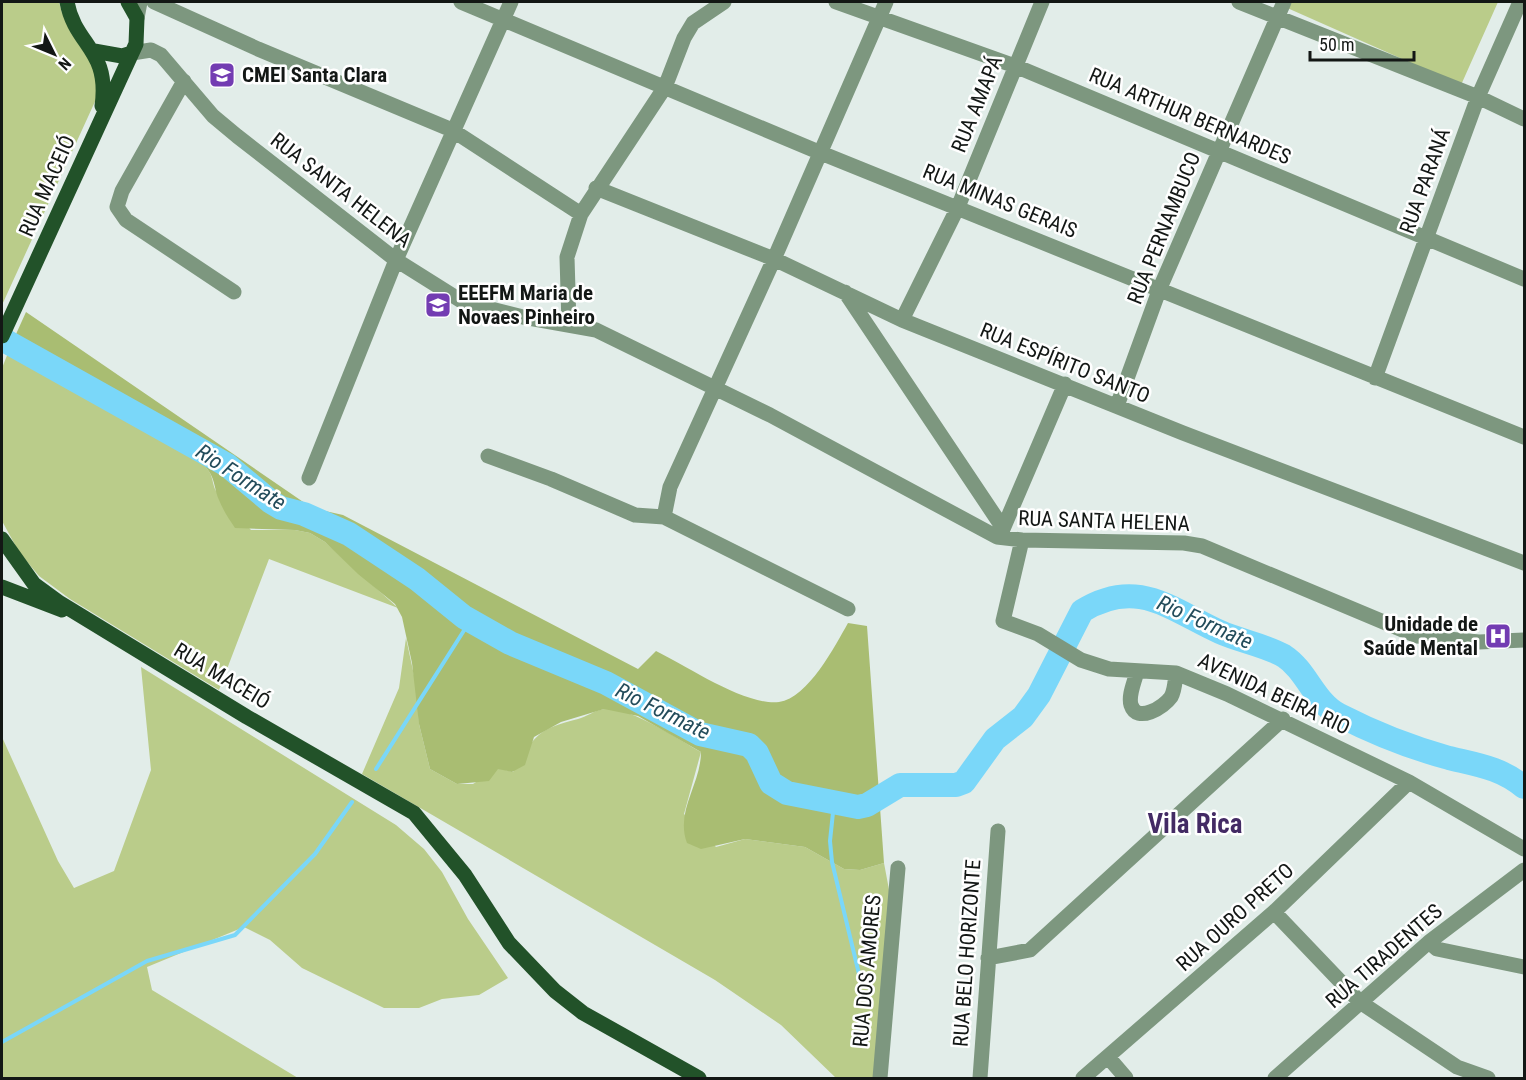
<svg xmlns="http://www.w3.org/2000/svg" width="1526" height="1080" font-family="'Roboto Condensed',sans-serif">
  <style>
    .green { fill: #bacc8a }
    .forest { fill: #a9bd72 }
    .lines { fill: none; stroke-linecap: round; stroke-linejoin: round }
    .stream { stroke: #7ad7f9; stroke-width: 4 }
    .river { stroke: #7ad7f9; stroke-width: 24 }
    .minor { stroke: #7d977f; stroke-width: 15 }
    .major { stroke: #225229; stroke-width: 15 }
    .labels { text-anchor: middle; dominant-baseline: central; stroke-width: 5; stroke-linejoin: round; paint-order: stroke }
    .poi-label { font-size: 21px; font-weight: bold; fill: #131715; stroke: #fff; text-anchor: start }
    .street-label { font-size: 21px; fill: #131715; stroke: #fff }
    .water-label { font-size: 22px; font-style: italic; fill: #234c5b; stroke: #fff }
    .district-label { font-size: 27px; font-weight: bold; fill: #432a64; stroke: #fff }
  </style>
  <rect width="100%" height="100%" fill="#e2ede9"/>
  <!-- green -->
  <path class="green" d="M 2,2 L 59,2 L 62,13 L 94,56 L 98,95 L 2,305 Z
    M 1287,2 L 1498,2 L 1461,85 L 1285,7 Z
    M 12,343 C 42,360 120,394 132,425 C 154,428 199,454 210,473 C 213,479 213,486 216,491 C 225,505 240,517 251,530 L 295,530 L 310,533 L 325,542 L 398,608 L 269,559 L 219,690 L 70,599 L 39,576 L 19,552 L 2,521 L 2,368 Z
    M 406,638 L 418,694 L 419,724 L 430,769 L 457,784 L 473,784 L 498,768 L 513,772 C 534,737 536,729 578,719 C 586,717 595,710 604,709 C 628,705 679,740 701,752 L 684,814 L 716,847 L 745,839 L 805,847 L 844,869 L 860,870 L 884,863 L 896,927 L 878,1078 L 836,1078 L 781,1025 L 715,980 L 362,774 L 399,688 Z
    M 141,667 L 396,825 L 424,849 L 442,872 L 468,919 L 508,978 L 479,995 L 442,999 L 419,1008 L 384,1008 L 302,968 L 270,940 L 244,927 L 147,967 L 152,990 L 298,1078 L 2,1078 L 2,737 L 58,861 L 74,888 L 114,871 L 151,770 Z"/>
  <!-- forest -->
  <path class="forest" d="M 26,312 L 312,508 L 343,515 L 638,669 L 656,651 C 687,666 745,706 779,702 C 808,698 835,646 848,623 L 867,626 L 884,863 L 860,870 L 844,869 L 805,847 L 745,839 L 701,849 L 687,843 C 675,811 701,784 701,752 L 638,716 L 604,709 L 561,722 L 534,737 L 525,765 L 512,772 L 498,769 L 489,781 L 457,784 L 430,769 L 419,724 L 412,663 L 402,617 L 395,604 L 358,574 L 325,542 L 310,533 L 295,530 L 235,528 C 229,519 223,510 219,500 C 215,492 215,481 210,473 C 199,454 154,428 132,425 C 121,394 42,359 12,343 Z"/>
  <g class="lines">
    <!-- stream -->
    <path class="stream" d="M 376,769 L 470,621
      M 834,803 L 830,841 L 832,862 L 859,974
      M 2,1042 L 147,961 L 235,935 L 315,854 L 352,802"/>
    <!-- river -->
    <path class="river" d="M 2,339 L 227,465 L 271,502 L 281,508 L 304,514 L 349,534 L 417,579 L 464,617 L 510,643 L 606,683 L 700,734 L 749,745 L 757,753 L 771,783 L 787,793 L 858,807 L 867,805 L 900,785 L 956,785 L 964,782 L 995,739 L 1023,717 L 1039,695 L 1082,611 C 1137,577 1170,609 1220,632 C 1240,641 1265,645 1284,656 C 1307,671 1314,702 1339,715 C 1374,733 1412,748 1449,758 C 1478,765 1501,768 1524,787"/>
    <!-- minor -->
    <path class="minor" d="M 154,2 L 258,49 L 452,130 L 581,214
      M 461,2 L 821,153 L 1524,437
      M 836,2 L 1015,66 L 1524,279
      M 1239,2 L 1478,97 L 1524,119
      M 137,18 L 140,2
      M 132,53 L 151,50 L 161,55 L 213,116 L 237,136 L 396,260 L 463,302 L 523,317 L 596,330 L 770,415 L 997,537 L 1022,540 L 1184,543 L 1202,546 L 1417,636 L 1479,642 L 1524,640
      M 184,81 L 122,191 L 117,207 L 126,220 L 234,292
      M 596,188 L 774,259 L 902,320 L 1183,433 L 1524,563
      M 845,292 L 1003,528
      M 902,320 L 958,207 L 1042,2
      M 569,325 L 567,257 L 581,214 L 665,87 L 684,38 L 693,23 L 724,2
      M 1375,378 L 1478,97 L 1520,2
      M 1117,406 L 1160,288 L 1284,2
      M 488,456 L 551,479 L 635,515 L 664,517
      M 309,478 L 396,260 L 511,2
      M 1000,536 L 1065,384
      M 1022,540 L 1003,621 L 1038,634 L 1081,660 L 1109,669 L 1176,673 L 1227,694 L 1409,782 L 1524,849
      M 848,609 L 664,517 L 670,487 L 774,259 L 886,2
      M 1137,671 C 1135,681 1128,695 1131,705 C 1137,724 1164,707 1171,697 C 1175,690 1175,681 1176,673
      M 1274,912 L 1360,1002 L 1457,1067 L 1488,1078
      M 1429,942 L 1437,949 L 1524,967
      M 988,958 L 1030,950 L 1283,719
      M 1108,1057 L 1126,1078
      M 880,1078 L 898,868
      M 980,1078 L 998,831
      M 1083,1078 L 1274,912 L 1409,782
      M 1275,1078 L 1429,942 L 1524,870"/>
    <!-- major -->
    <path class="major" d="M 67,2 C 75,46 110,49 102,106
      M 94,51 L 122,56 L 132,53
      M 2,336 L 136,44 L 137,18 L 128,2
      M 2,539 L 34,584 L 60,603 L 247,717 L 414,813 L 465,875 L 509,943 L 555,991 L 583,1013 L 699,1078
      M 2,587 L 62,610"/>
  </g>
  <!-- icons -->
  <defs>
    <symbol id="school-square" viewBox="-11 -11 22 22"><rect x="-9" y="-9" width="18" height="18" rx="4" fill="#733cb2" stroke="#fff"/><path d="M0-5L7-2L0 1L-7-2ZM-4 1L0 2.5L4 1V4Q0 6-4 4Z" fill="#fff"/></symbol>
    <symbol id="hospital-square" viewBox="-11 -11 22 22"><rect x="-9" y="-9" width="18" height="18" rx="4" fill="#733cb2" stroke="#fff"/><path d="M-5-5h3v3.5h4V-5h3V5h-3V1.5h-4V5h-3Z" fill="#fff"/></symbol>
  </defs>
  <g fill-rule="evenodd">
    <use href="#school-square" x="207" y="60" width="30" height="30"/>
    <use href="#school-square" x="423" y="290" width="30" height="30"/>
    <use href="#hospital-square" x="1483" y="621" width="30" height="30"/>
  </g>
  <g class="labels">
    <!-- poi labels -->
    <g class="poi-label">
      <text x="242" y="75">CMEI Santa Clara</text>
      <text x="458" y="293">EEEFM Maria de<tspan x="458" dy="24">Novaes Pinheiro</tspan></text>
      <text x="1478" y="624" text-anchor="end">Unidade de<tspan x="1478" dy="24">Saúde Mental</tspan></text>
    </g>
    <!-- street labels -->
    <g class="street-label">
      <text transform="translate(977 104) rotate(-68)">RUA AMAPÁ</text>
      <text transform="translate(1190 116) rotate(23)">RUA ARTHUR BERNARDES</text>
      <text transform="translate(1425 181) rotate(-70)">RUA PARANÁ</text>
      <text transform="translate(47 186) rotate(-66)">RUA MACEIÓ</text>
      <text transform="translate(341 190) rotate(38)">RUA SANTA HELENA</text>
      <text transform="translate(1000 201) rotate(22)">RUA MINAS GERAIS</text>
      <text transform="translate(1164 228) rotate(-68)">RUA PERNAMBUCO</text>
      <text transform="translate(1065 363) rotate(22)">RUA ESPÍRITO SANTO</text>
      <text transform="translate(1104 521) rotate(2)">RUA SANTA HELENA</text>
      <text transform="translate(222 676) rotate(31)">RUA MACEIÓ</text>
      <text transform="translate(1274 694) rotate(25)">AVENIDA BEIRA RIO</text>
      <text transform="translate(1235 917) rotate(-42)">RUA OURO PRETO</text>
      <text transform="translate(967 953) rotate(-86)">RUA BELO HORIZONTE</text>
      <text transform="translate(1384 956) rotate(-41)">RUA TIRADENTES</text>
      <text transform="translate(867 971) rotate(-85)">RUA DOS AMORES</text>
    </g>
    <!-- water labels -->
    <g class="water-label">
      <text transform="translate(241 477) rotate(33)">Rio Formate</text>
      <text transform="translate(1205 622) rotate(24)">Rio Formate</text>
      <text transform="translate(663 711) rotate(26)">Rio Formate</text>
    </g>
    <!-- district labels -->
    <g class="district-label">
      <text x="1195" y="824">Vila Rica</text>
    </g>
  </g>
  <!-- border -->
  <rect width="1526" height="1080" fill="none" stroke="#131715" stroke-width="6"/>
  <!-- north arrow -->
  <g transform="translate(54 54) rotate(133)" stroke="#ffffff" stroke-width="4.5" paint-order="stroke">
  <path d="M0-4.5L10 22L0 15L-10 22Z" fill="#131715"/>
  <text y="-9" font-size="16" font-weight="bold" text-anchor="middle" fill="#131715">N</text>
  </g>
  <!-- scale -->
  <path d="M1310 51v9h104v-9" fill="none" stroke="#131715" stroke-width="3"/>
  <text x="1319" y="51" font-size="18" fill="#131715" stroke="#ffffff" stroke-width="4.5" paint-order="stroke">50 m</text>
</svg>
